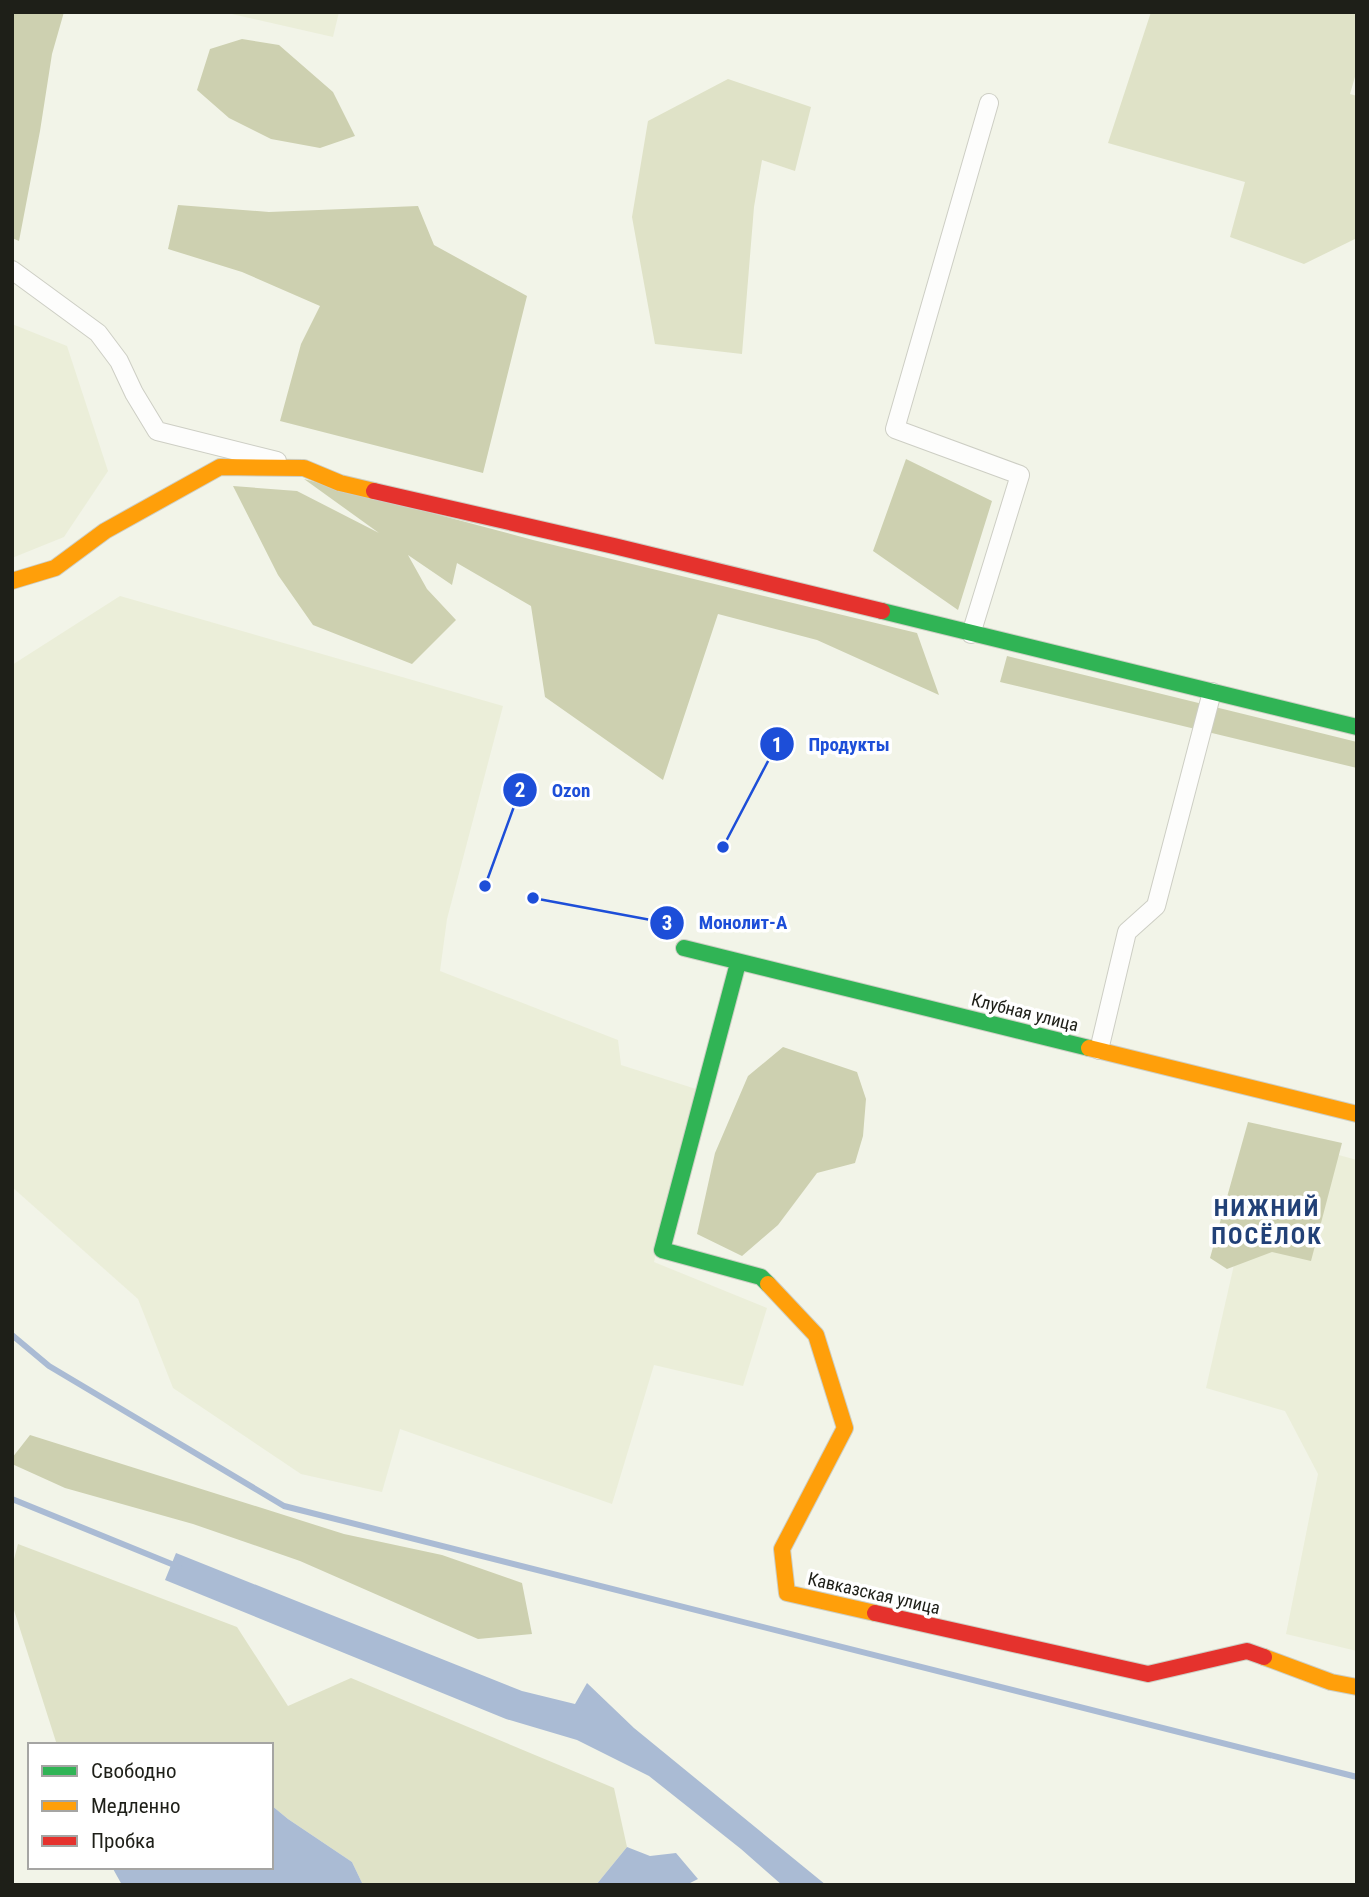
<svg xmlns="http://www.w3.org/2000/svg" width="1369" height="1897" font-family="'Roboto Condensed',sans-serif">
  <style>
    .built { fill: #ebeed9 }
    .green { fill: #dfe2c7 }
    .forest { fill: #cdd0b0 }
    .water { fill: #aabbd4 }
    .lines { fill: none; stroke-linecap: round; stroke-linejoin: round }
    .stream { stroke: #aabbd4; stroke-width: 6 }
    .street-casing { stroke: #cdcec4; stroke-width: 20 }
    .fast-casing { stroke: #cdcec4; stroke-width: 18 }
    .slow-casing { stroke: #cdcec4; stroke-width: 18 }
    .jam-casing { stroke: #cdcec4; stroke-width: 18 }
    .street { stroke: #fdfdfc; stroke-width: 18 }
    .fast { stroke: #30b455; stroke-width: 16 }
    .slow { stroke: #ff9f0a; stroke-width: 16 }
    .jam { stroke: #e5322d; stroke-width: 16 }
    .labels { text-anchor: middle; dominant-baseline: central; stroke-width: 7; stroke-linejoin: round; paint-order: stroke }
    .street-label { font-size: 18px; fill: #1e1f18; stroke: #fff }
    .district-label { font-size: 24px; font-weight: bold; letter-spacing: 2px; fill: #224177; stroke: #fff }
    .leader { fill: none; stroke: #1d4ed8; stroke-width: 2.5 }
    .callout-dot { fill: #1d4ed8; stroke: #fff; stroke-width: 2.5 }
    .mark-label { font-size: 21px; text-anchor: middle; font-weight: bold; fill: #fff }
    .callout-label { font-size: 19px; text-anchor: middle; font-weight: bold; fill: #1d4ed8; stroke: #fff; stroke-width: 7; stroke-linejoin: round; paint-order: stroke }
  </style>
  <rect width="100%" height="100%" fill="#f2f4e8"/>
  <!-- built -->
  <path class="built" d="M 223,12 L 339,12 L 333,37 Z
    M 12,324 L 67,346 L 108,471 L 64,537 L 12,558 Z
    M 120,596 L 503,706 L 447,919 L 440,971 L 618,1040 L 621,1065 L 696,1089 L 654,1262 L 767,1308 L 743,1386 L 654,1365 L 612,1504 L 400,1429 L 382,1492 L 301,1474 L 173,1388 L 138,1299 L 12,1187 L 12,665 Z
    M 1298,1144 L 1357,1160 L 1357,1651 L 1286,1634 L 1318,1474 L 1285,1411 L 1206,1388 L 1256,1168 Z"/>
  <!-- green -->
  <path class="green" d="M 1151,12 L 1357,12 L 1357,70 L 1350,94 L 1357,96 L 1357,238 L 1304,264 L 1230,237 L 1245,182 L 1108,143 Z
    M 728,79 L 811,107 L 795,171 L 762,160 L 754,207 L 742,354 L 655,344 L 632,217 L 648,121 Z
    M 18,1544 L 237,1627 L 288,1706 L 351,1678 L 614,1788 L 627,1847 L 596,1885 L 363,1885 L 352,1862 L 288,1819 L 271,1805 L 271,1745 L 57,1745 L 12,1604 L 12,1567 Z"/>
  <!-- forest -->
  <path class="forest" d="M 12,12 L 64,12 L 52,54 L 40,131 L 19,241 L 12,238 Z
    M 242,39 L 279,45 L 333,92 L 355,136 L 320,148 L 271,139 L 229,118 L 197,90 L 210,49 Z
    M 178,205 L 269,212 L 418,206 L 434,245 L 527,296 L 483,473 L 280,421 L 301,344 L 320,306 L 242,272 L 168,249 Z
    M 906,459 L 992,501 L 958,610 L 873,551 Z
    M 304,479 L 533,540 L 917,633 L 939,695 L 817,640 L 718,614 L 663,780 L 545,697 L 531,606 L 457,563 L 452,585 L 408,555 L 427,589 L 456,620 L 412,664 L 313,625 L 278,575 L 233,486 L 297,491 L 379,533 Z
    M 1007,656 L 1357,742 L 1357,768 L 1000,682 Z
    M 783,1047 L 857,1072 L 866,1099 L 863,1136 L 855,1163 L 817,1173 L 778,1225 L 742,1256 L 697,1234 L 715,1153 L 748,1076 Z
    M 1248,1122 L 1342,1143 L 1311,1261 L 1272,1252 L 1227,1269 L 1210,1258 Z
    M 30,1435 L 344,1534 L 442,1555 L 522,1583 L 532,1634 L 478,1639 L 300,1561 L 193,1524 L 65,1488 L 12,1464 L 12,1458 Z"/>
  <!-- water -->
  <path class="water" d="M 176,1553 L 522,1691 L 575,1704 L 587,1683 L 634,1728 L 826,1885 L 782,1885 L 741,1849 L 649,1776 L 577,1740 L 506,1719 L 165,1580 Z
    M 271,1805 L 288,1819 L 352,1862 L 363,1885 L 122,1885 L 112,1867 L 271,1867 Z
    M 627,1847 L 650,1856 L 676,1853 L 698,1879 L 686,1885 L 596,1885 Z"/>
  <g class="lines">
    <!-- stream -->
    <path class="stream" d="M 12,1335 L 49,1366 L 284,1506 L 1357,1777
      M 12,1499 L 179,1567"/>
    <defs>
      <path id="street" d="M 12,270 L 98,333 L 119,361 L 134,393 L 157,431 L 277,461
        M 971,634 L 1020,475 L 895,429 L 989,103
        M 1099,1050 L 1127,932 L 1156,906 L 1212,692"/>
      <path id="fast" d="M 882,611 L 1357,727
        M 684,948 L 1089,1048
        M 738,963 L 662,1250 L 761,1277 L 768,1284"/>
      <path id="slow" d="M 12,581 L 55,568 L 105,531 L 220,467 L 304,468 L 340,483 L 374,491
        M 1089,1048 L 1357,1114
        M 768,1284 L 816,1335 L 845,1428 L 782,1549 L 787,1593 L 875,1613
        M 1264,1657 L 1331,1682 L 1357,1687"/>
      <path id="jam" d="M 374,491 L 614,546 L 882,611
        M 875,1613 L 1148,1674 L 1247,1651 L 1264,1657"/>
    </defs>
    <!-- street casing -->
    <use href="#street" class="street-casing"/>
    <!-- fast casing -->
    <use href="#fast" class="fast-casing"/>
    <!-- slow casing -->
    <use href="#slow" class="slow-casing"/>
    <!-- jam casing -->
    <use href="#jam" class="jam-casing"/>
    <!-- street -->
    <use href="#street" class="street"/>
    <!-- fast -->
    <use href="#fast" class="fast"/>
    <!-- slow -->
    <use href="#slow" class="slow"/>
    <!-- jam -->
    <use href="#jam" class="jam"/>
  </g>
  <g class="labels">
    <!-- street labels -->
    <g class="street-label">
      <text transform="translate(1025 1012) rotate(14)">Клубная улица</text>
      <text transform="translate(874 1593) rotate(13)">Кавказская улица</text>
    </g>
    <!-- district labels -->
    <g class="district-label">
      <text x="1267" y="1208">НИЖНИЙ<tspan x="1267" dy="28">ПОСЁЛОК</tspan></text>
    </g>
  </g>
  <!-- callouts -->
  <path class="leader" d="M723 847L777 744M485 886L520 790M533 898L667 923"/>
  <g class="callout-dot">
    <circle cx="723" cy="847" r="7"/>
    <circle cx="485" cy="886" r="7"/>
    <circle cx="533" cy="898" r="7"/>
    <circle cx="777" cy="744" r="18"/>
    <circle cx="520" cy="790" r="18"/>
    <circle cx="667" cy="923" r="18"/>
  </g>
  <g class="mark-label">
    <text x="777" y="752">1</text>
    <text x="520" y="797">2</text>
    <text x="667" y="930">3</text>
  </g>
  <g class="callout-label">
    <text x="849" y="751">Продукты</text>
    <text x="571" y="797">Ozon</text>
    <text x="743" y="929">Монолит-А</text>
  </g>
  <!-- border -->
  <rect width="1369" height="1897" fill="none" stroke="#1e1f18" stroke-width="28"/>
  <!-- legend -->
  <rect x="28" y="1743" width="245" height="126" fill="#ffffff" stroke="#a5a5a3" stroke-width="2"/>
  <rect x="42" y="1766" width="35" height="10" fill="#30b455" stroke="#a5a5a3" stroke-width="2"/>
  <text x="91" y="1778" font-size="21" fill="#1e1f18">Свободно</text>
  <rect x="42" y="1801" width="35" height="10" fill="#ff9f0a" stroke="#a5a5a3" stroke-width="2"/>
  <text x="91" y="1813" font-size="21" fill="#1e1f18">Медленно</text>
  <rect x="42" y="1836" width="35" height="10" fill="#e5322d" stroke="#a5a5a3" stroke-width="2"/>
  <text x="91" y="1848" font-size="21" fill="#1e1f18">Пробка</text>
</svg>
